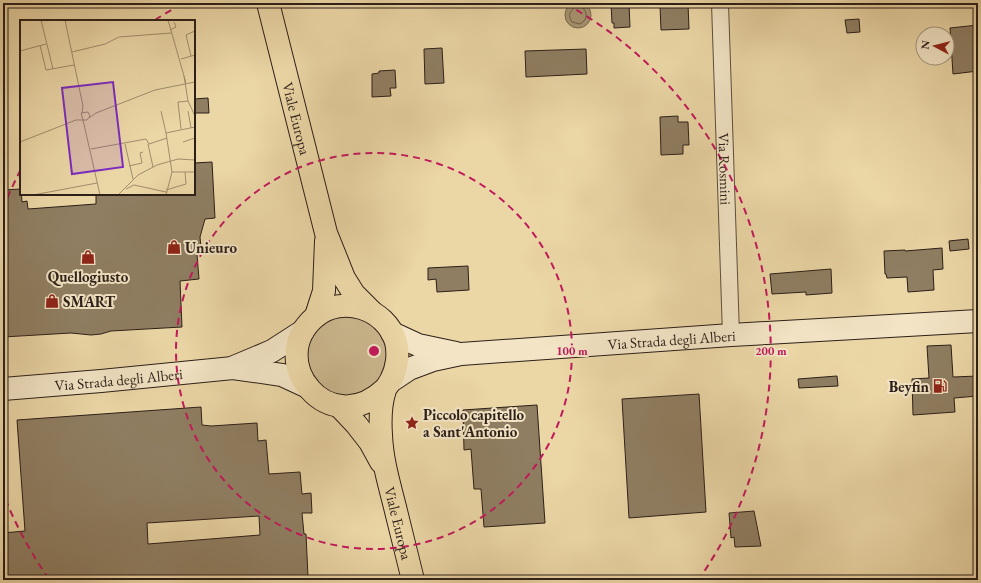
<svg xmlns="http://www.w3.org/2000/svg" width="981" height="583" font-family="'EB Garamond',serif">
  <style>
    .green { fill: #cbb78e; stroke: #7c6b53 }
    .water { fill: #aa9876; stroke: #786850 }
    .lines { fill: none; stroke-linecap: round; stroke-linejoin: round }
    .shore { stroke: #6b5c47; stroke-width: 1 }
    .building { fill: #8f7e62; stroke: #2c1f18; fill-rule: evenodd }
    .street-casing { stroke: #5c4d3c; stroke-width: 18 }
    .secondary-casing { stroke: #2c1f18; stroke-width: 24 }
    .primary-casing { stroke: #2c1f18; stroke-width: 24 }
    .street { stroke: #f2e4c5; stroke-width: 16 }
    .secondary { stroke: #f2e4c5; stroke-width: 22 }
    .primary { stroke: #ebd6a6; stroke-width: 22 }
    .ring { fill: none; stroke: #c2185b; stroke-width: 2; stroke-dasharray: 7 5 }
    .labels { text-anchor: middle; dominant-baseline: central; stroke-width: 4; stroke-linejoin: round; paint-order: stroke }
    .street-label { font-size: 15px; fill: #2c1f18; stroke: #f2e4c5 }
    .poi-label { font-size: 15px; font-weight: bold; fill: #2c1f18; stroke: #f2e4c5; text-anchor: start }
    .inset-road { fill: none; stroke: #9f8d6d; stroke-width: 1 }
    .view { fill: #7b2cbf; fill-opacity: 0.15; stroke: #7b2cbf; stroke-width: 2 }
    .inset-edge { fill: none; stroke: #2c1f18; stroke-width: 2 }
    .centre { fill: #c2185b; stroke: #f2e4c5; stroke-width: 2 }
    .ring-label { font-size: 12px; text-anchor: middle; font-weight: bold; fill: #c2185b; stroke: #f2e4c5; stroke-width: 4; stroke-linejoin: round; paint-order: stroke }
  </style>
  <rect width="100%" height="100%" fill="#ebd6a6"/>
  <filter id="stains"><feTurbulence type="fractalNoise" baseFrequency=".005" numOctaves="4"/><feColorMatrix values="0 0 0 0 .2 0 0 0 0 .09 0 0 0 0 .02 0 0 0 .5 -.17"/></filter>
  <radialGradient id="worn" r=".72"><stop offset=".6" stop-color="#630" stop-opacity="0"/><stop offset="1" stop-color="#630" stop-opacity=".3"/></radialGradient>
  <!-- green -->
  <path class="green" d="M 334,316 L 361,317 L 376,327 L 386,343 L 388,362 L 385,371 L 375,386 L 350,398 L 323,391 L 305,360 L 312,333 Z"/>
  <!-- water -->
  <path class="water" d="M565 15a13 13 0 1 1 26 0a13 13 0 1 1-26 0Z"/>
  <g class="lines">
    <!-- shore -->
    <path class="shore" d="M 576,3 C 575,11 565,11 572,22 L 580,24 L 583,22 L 586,18 L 586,12 L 582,7 L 581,3"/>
  </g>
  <!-- building -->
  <path class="building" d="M 629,3 L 630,27 L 614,28 L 614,23 L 612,23 L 611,4 Z
    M 688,4 L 689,29 L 661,30 L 660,6 Z
    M 859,19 L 860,32 L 847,33 L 845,20 Z
    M 978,25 L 978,71 L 953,74 L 950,28 Z
    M 442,48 L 444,83 L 425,84 L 424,49 Z
    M 586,49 L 587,74 L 526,77 L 525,51 Z
    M 395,70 L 396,88 L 390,88 L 391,96 L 372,97 L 372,74 L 379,73 L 379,71 Z
    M 208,98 L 209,113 L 194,113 L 194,99 Z
    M 678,116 L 678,122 L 688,122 L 689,145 L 683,145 L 683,154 L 661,155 L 660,117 Z
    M 212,162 L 215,218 L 205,219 L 200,237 L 201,248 L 197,254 L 199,279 L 180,281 L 182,327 L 111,331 L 101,334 L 91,335 L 71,333 L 3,337 L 3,190 L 21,189 L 22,202 L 27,201 L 28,209 L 96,204 L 96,194 L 194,194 L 194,163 Z
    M 968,239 L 969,249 L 950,251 L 949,241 Z
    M 942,248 L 943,269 L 933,270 L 934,290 L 908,292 L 907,277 L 887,278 L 886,274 L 885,274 L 884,251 L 905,250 L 905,251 Z
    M 468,266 L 469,290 L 437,292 L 436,279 L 428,280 L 428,268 Z
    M 831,269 L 832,293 L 806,295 L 806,292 L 772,294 L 770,274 Z
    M 951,345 L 953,377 L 978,376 L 978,396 L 954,398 L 955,412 L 913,415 L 912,379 L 929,378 L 927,346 Z
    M 837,376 L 838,386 L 799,388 L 798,379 Z
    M 699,394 L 706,512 L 629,518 L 622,399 Z
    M 537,405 L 545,523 L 484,527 L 481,489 L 474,489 L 471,449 L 464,450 L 463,410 Z
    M 201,407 L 202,425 L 211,426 L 257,423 L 258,441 L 266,440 L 269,474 L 300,472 L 302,494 L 311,493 L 312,513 L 302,513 L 304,534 L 306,534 L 308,577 L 306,577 L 307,580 L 4,580 L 3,559 L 3,533 L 25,531 L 17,420 ZM 259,516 L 260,535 L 148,544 L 147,523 Z
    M 754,511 L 761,546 L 735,547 L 734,537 L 731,538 L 729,513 Z"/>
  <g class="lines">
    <defs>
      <g id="street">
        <path id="s1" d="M 720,3 L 731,335"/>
      </g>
      <g id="secondary">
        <path d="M 392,333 L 418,345 L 456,353"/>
        <path d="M 234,367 L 272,351 L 303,331"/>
        <path id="s2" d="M 391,381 L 409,369 L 433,360 L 461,354 L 731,335 L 978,321"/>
        <path id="s3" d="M 3,389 L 101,381 L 233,368 L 282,375 L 308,387"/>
      </g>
      <g id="primary">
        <path id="s4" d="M 268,3 L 326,233 L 344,278 L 354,294 L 371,311"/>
        <path d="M 316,316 L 324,291 L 326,241"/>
        <path id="s5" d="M 385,389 C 329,442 264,361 315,317 C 342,294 386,308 396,342 C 399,354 397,369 391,380 C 389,384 386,387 385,390 C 380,405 380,420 381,435 C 382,460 389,483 395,507 C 401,531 407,556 413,580"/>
        <path d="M 339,406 L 356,424 L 370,442 L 381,462"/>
      </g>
    </defs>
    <!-- street casing -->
    <use href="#street" class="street-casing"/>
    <!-- secondary casing -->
    <use href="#secondary" class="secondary-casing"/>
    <!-- primary casing -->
    <use href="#primary" class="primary-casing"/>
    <!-- street -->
    <use href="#street" class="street"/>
    <!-- secondary -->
    <use href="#secondary" class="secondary"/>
    <!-- primary -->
    <use href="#primary" class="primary"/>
  </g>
  <!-- distance rings -->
  <g class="ring">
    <circle cx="374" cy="351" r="198"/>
    <path d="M49 579A397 397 0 0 1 3 493M3 209A397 397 0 0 1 20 171M155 20A397 397 0 0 1 182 4M566 4A397 397 0 0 1 699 579"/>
  </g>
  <!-- icons -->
  <defs>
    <symbol id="shop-bare" viewBox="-9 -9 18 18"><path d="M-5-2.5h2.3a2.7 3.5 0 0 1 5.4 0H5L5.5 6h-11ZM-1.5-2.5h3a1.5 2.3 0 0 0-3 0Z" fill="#8f2418" stroke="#f2e4c5" stroke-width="2.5" paint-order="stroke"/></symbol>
    <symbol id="fuel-bare" viewBox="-9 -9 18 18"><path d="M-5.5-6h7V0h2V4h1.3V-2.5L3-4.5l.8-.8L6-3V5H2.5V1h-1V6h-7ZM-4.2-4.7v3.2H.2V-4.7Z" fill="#8f2418" stroke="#f2e4c5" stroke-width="2.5" paint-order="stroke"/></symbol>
    <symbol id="sight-bare" viewBox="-9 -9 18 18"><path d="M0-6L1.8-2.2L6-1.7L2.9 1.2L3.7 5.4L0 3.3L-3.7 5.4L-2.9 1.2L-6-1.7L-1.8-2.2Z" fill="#8f2418" stroke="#f2e4c5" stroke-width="2.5" paint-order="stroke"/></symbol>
  </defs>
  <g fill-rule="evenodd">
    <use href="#shop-bare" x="164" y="237" width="20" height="20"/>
    <use href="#shop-bare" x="78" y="247" width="20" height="20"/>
    <use href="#shop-bare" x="42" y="291" width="20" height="20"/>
    <use href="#fuel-bare" x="930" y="376" width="20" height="20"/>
    <use href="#sight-bare" x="402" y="413" width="20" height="20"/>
  </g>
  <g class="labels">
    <!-- street labels -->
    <g class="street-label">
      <text stroke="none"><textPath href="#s4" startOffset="119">Viale Europa</textPath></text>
      <text stroke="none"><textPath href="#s1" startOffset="166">Via Rosmini</textPath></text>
      <text stroke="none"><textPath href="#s2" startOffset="287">Via Strada degli Alberi</textPath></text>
      <text stroke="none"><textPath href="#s3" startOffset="116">Via Strada degli Alberi</textPath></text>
      <text stroke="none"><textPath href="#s5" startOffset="452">Viale Europa</textPath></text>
    </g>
    <!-- poi labels -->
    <g class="poi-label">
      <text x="185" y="247">Unieuro</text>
      <text x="88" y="276" text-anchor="middle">Quellogiusto</text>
      <text x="63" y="301">SMART</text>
      <text x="929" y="386" text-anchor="end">Beyfin</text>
      <text x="423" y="414">Piccolo capitello<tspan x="423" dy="17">a Sant'Antonio</tspan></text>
    </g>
  </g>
  <!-- overview -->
  <g transform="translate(20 20)">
    <rect width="175" height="175" fill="#ebd6a6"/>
    <path class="inset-road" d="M 21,0 L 33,49M 45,0 L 63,86 L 62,93M 148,0 L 166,63M 150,10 L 156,7 L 154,2M 20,25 L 26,50 L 54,45M 0,31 L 26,24M 52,32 L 85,24 L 99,17 L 151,13M 171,36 L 166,15 L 175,11M 161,39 L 175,35M 164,56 L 168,81 L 175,96M 141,91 L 146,113M 168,91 L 171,108M 69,98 L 76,93 L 135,70 L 175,62M 63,100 L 80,175M 161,109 L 158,82 L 168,81M 0,122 L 56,100 L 67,100 L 70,96 L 68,92 L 61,93 L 63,100M 163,122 L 175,118M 105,124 L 113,159M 128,124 L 133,147M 71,129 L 126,119 L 129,124 L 147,118M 109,146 L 122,143 L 120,133 L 123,132M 152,152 L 175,152M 106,169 L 114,165 L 146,172M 146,170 L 166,164 L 165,152M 13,175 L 77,163M 98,175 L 118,155 L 137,145 L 158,139 L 175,140M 146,175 L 152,152 L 146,113 L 175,107"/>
    <path class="view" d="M 93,62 L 103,147 L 52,154 L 42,68 Z"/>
    <rect width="175" height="175" class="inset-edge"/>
  </g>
  <circle cx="374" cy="351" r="6" class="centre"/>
  <g class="ring-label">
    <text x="572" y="355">100 m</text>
    <text x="771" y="355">200 m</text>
  </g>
  <!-- margin -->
  <rect width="981" height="583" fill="none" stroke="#ebd6a6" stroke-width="16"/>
  <rect x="4" y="4" width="973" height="575" fill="none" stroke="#2c1f18" stroke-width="2"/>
  <rect x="8" y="8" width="965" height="567" fill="none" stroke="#2c1f18"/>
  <!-- north arrow -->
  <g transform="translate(935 46) rotate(277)"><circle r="19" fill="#f2e4c5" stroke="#a39580"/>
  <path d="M0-3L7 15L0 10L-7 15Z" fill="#8f2418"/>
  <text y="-6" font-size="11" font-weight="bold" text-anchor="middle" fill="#2c1f18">N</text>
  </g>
  <rect width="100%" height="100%" filter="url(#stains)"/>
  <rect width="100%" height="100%" fill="url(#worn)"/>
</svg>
